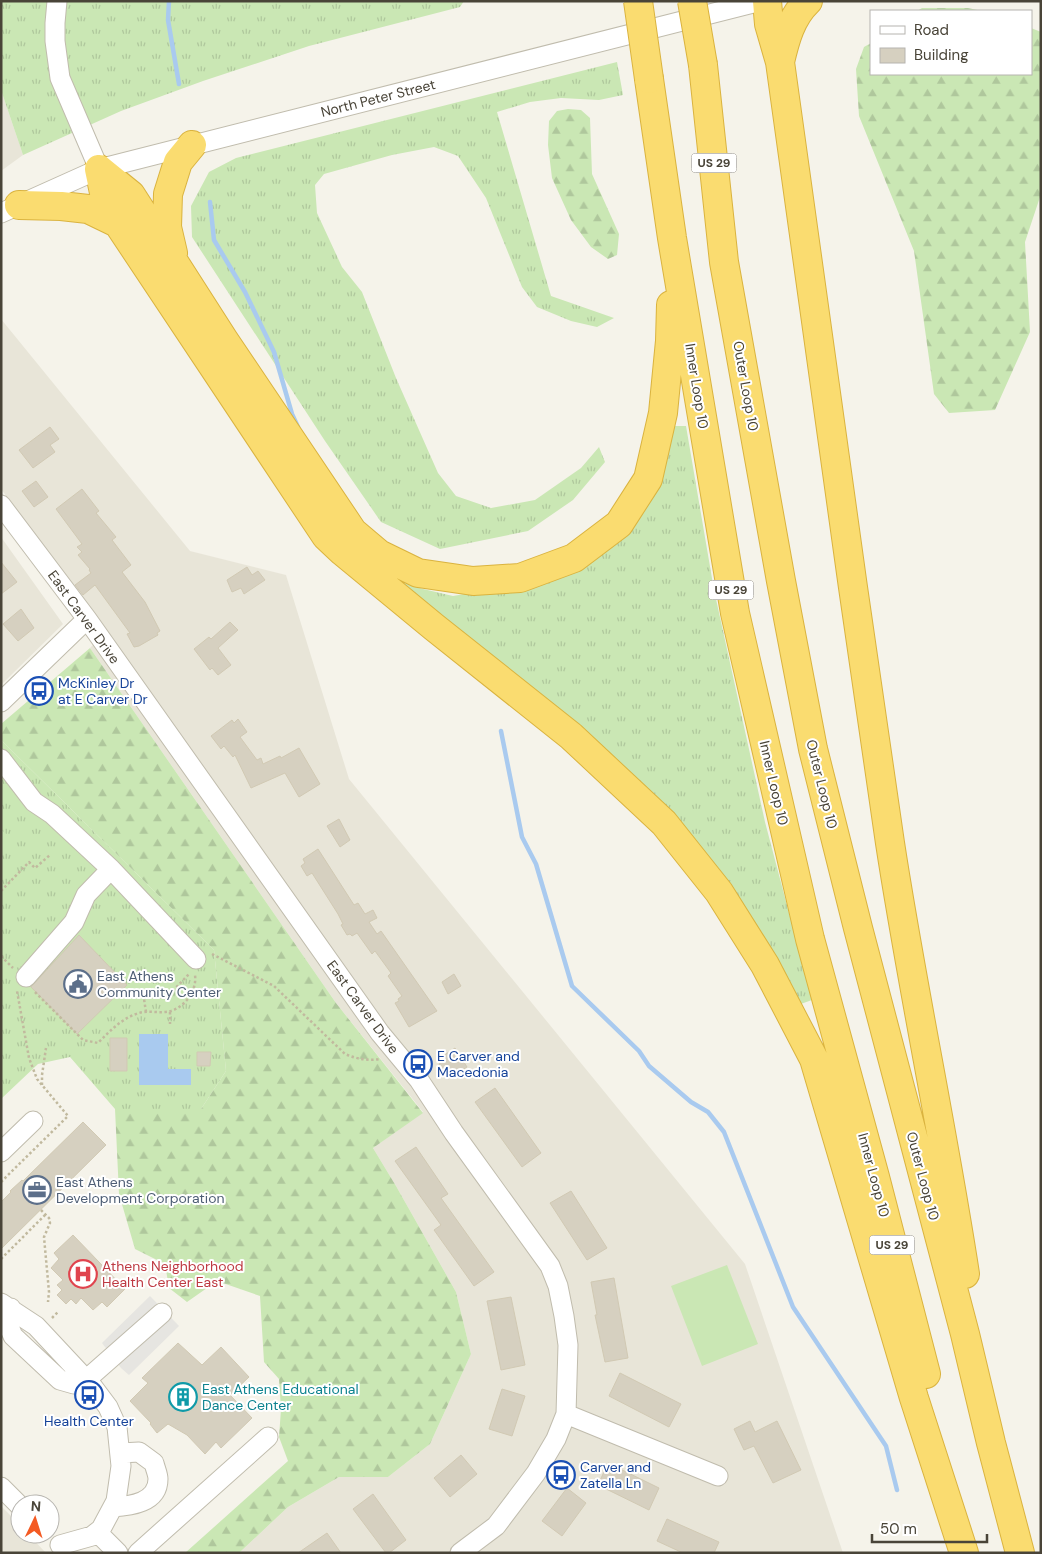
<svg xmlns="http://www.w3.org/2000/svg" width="1042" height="1554" font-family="'DM Sans',sans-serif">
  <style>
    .residential { fill: #e8e5d8 }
    .grass { fill: url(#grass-tufts) }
    .forest { fill: url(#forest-firs) }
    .pitch { fill: #cae7b4 }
    .parking { fill: #e6e5e1 }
    .water { fill: #a9caef }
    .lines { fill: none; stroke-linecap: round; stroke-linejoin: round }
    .stream { stroke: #a9caef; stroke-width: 4.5 }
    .building { fill: #d6d0c0; stroke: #d1c9b3 }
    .minor-casing { stroke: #c0bcad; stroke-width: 21 }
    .highway-casing { stroke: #dab33f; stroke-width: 30 }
    .path { stroke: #c1b99e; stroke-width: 2.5; stroke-dasharray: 2.5 2.5; stroke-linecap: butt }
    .minor { stroke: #fff; stroke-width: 19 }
    .highway { stroke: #fadc70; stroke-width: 28 }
    .highway-bridge-casing { stroke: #dab33f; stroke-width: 30; stroke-linecap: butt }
    .highway-bridge { stroke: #fadc70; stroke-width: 28 }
    .labels { text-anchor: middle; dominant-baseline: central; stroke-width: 4; stroke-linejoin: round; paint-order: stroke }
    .shield { fill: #fff; stroke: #807c74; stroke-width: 1 }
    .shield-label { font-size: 12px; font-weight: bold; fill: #494438 }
    .street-label { font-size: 14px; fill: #494438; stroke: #fff }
    .transit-label { font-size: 14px; fill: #164399; stroke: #fff; text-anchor: start }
    .service-label { font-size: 14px; fill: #4e5e75; stroke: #fff; text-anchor: start }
    .health-label { font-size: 14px; fill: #be3a42; stroke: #fff; text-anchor: start }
    .culture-label { font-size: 14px; fill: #0d838f; stroke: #fff; text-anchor: start }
  </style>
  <defs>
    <pattern id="grass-tufts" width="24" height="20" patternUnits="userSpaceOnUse" patternTransform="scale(1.25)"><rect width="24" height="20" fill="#cae7b4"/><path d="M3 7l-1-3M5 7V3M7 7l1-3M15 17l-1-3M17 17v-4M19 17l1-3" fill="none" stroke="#afc79c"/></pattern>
    <pattern id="forest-firs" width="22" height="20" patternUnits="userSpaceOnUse" patternTransform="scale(1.25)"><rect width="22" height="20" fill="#cae7b4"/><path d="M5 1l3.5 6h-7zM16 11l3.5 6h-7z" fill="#afc79c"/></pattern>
  </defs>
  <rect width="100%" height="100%" fill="#f5f3ea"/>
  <!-- residential -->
  <path class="residential" d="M 1,90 L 23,155 L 1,171 Z
    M 1,319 L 190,551 L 286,575 L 349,779 L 745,1264 L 843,1553 L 239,1553 L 288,1507 L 339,1477 L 388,1477 L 430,1444 L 471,1354 L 456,1292 L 396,1186 L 373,1148 L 423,1112 L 336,1003 L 90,648 L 107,630 L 1,489 Z
    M 1,537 L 63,624 L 1,685 Z
    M 1,1506 L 20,1525 L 20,1534 L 28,1534 L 46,1553 L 1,1553 Z"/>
  <!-- grass -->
  <path class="grass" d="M 1,1 L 464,1 L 460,7 L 309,46 L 203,81 L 121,111 L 23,155 L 1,90 Z
    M 617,62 L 623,95 L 599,100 L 561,98 L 530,102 L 497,112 L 551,296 L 614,318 L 597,327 L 571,321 L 537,307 L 522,287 L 486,198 L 458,156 L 434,147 L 392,155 L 324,174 L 315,185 L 317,213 L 342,267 L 362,292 L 396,378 L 438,473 L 456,496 L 491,508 L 535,500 L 581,468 L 599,447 L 605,462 L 573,500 L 528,531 L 440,549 L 381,522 L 325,441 L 192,237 L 191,206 L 209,172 L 236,158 Z
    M 669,426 L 686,426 L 714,590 L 765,822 L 812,1000 L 798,1005 L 729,888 L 390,578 L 423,589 L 453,596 L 470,593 L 591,559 Z
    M 1,740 L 214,950 L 226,1071 L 201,1109 L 115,1109 L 70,1057 L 38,1064 L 1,1099 Z"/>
  <!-- forest -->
  <path class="forest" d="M 922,8 L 968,8 L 982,11 L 917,11 Z
    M 1031,28 L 1041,32 L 1041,194 L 1025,242 L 1030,332 L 995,410 L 949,413 L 934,394 L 914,251 L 859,116 L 856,69 L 864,47 L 871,43 L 871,74 L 1031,74 Z
    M 568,109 L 581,110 L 590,118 L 592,174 L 619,234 L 617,255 L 608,259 L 591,247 L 571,220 L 552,178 L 548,145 L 549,121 L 557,111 Z
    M 90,648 L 336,1003 L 423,1113 L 373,1148 L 396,1186 L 456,1292 L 471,1354 L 430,1444 L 388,1477 L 339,1477 L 288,1507 L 239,1553 L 185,1553 L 288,1461 L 279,1437 L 281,1409 L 279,1379 L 264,1362 L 260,1296 L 217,1281 L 187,1302 L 169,1288 L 165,1264 L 135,1249 L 119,1194 L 115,1109 L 201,1109 L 226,1071 L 214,950 L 1,740 L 1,724 Z"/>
  <!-- pitch -->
  <path class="pitch" d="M 1,829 L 15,843 L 1,857 Z
    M 727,1265 L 758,1344 L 702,1366 L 671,1286 Z"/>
  <!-- parking -->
  <path class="parking" d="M 150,1296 L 179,1326 L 129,1375 L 121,1368 L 102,1343 Z"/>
  <!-- water -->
  <path class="water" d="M 139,1034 L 168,1034 L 168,1069 L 191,1069 L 191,1085 L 139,1085 Z"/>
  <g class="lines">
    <!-- stream -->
    <path class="stream" d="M 169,1 L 168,20 L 179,84
      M 210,202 L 214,240 L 245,292 L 274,352 L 292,414 L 298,427
      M 501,731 L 522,837 L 536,864 L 572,986 L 639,1051 L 649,1066 L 691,1102 L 708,1112 L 724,1132 L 793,1307 L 886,1446 L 897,1490"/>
  </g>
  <!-- building -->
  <path class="building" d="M 50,427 L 59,439 L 50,445 L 55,452 L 33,468 L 19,450 Z
    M 36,481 L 48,497 L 34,507 L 22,491 Z
    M 82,489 L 99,511 L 96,513 L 116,537 L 112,540 L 131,565 L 122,572 L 145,602 L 160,631 L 157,633 L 158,635 L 139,646 L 134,647 L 127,634 L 130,633 L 95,585 L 83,595 L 75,585 L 91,573 L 89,570 L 90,569 L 78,555 L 82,552 L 77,547 L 82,544 L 56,509 Z
    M 1,562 L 17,582 L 1,594 Z
    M 247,567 L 252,575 L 258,571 L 265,580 L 244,594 L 241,588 L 232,592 L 227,580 Z
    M 21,609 L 34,628 L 18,641 L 3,624 Z
    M 230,622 L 238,630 L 218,648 L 231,665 L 218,675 L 212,668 L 210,670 L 194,649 L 209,637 L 211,639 Z
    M 238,719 L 247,732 L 240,737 L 257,760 L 261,758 L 263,764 L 280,756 L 281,758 L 299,748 L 320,784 L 299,797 L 285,773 L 251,788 L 235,755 L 233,757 L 224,746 L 221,749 L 211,736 L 232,720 L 234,723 Z
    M 339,819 L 350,840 L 340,847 L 327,826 Z
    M 318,849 L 354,905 L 358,903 L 365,914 L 373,910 L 377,918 L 369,922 L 377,934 L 381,931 L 437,1011 L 409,1027 L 395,1003 L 399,1001 L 398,999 L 402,996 L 388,976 L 391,973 L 375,951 L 372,954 L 357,933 L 352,936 L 350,934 L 347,935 L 341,925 L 343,924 L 338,914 L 312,873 L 307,876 L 301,866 L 305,863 L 303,859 Z
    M 79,935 L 127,985 L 77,1034 L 31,987 Z
    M 454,974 L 461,986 L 448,994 L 442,982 Z
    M 110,1038 L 127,1038 L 127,1071 L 110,1071 Z
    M 455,1048 L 467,1067 L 448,1079 L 439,1064 L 442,1062 L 440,1058 Z
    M 197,1052 L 211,1052 L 210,1066 L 197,1066 Z
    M 495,1088 L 541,1153 L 522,1167 L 475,1102 Z
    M 83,1122 L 106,1145 L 1,1249 L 1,1202 L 11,1192 L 10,1191 L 22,1180 L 23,1181 Z
    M 416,1147 L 448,1194 L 441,1198 L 494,1272 L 474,1286 L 434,1230 L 441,1225 L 395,1161 Z
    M 571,1191 L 607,1248 L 587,1260 L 550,1203 Z
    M 73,1235 L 125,1289 L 107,1307 L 102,1302 L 93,1310 L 81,1298 L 76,1304 L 71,1299 L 66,1304 L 57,1295 L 62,1290 L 57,1285 L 63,1280 L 51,1268 L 59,1259 L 54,1253 Z
    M 614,1278 L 628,1358 L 605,1362 L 595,1315 L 597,1315 L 591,1282 Z
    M 511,1297 L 525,1365 L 501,1370 L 487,1301 Z
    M 178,1343 L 202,1365 L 221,1347 L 249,1377 L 230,1395 L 252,1418 L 221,1448 L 216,1442 L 205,1454 L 187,1435 L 168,1424 L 157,1433 L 150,1424 L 151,1423 L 130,1401 L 148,1383 L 142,1378 Z
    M 620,1373 L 681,1404 L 669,1427 L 609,1396 Z
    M 502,1389 L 525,1396 L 512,1436 L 489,1429 Z
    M 750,1421 L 755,1432 L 777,1421 L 801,1470 L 773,1483 L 754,1446 L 744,1450 L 734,1429 Z
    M 461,1455 L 477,1474 L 450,1497 L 434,1478 Z
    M 608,1463 L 659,1488 L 649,1510 L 598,1485 Z
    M 567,1488 L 586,1503 L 562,1536 L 542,1521 Z
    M 373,1494 L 406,1540 L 389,1553 L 386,1553 L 353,1509 Z
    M 667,1519 L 719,1542 L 714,1553 L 683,1553 L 657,1541 Z
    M 327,1533 L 341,1553 L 298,1553 Z"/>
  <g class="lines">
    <defs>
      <path id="minor" d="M 57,1 L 55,23 L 55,41 L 60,78 L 99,169
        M 1,213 L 99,169 L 761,1
        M 1,505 L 87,619 L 380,1033 L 419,1080 L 454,1133 L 550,1266 L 558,1286 L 564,1316 L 568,1345 L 566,1414 L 556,1439 L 536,1473 L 496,1526 L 460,1553
        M 1,702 L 87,619
        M 1,759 L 34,802 L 52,814 L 111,869 L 196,959
        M 26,977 L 74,922 L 86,895 L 111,869
        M 1,1152 L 33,1121
        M 1,1303 L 36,1326 L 93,1387 L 108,1407 L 117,1427 L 121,1466 L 116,1501 L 101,1529 L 92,1536 L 60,1545
        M 11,1308 C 7,1319 8,1326 13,1336 L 60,1380 L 74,1384 L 87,1379 L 162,1313
        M 566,1414 L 718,1476
        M 1,1487 L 20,1506
        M 113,1507 C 130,1506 158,1503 158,1479 C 158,1474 155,1468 154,1463 L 139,1452 L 121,1453
        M 97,1532 L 118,1553
        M 138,1553 L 268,1437"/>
      <path id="highway" d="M 767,1 L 769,24 L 780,62 C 817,323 851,583 890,843 C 912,987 943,1130 965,1274
        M 780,62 C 785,40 791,17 808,1
        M 703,65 L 724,262 L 781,581 L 813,749 L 858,928 L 965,1334 L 991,1443 L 1020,1553
        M 649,79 L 672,238 L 735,613 L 810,939 L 875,1177 L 926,1374
        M 99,169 L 107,207 L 326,536 L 343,552 L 434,627 L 571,736 L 664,823 L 719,892 L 765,965 L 814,1059 L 914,1398 L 964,1553
        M 99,169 L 131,195 L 224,340 L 353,532 L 379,554 L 418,573 L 473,581 L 520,578 L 574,558 L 619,524 L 648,479 L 663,413 L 670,341 L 671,305
        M 19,205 L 61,206 L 88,209 L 117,223
        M 173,253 L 167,227 L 168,194 L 178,162 L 192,145"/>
    </defs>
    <!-- minor casing -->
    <use href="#minor" class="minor-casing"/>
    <!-- highway casing -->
    <use href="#highway" class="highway-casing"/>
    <!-- path -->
    <path class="path" d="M 1,891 L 29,862 L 35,868 L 50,855
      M 212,954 L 274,986 L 345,1054 C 357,1059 368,1061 380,1059
      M 1,956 L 13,968
      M 35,992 L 83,1040 L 98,1043 C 110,1031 122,1018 139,1013 C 149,1010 161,1014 171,1011 C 186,1006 197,990 195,975
      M 146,1012 L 144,999 L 148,993 L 152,997 L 166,998 L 189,974
      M 170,1012 L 170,1024
      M 42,1085 L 42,1075 L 46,1048
      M 1,1182 L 68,1116 L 37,1079 L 29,1058 L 17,991
      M 41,1210 L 49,1218 L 50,1223 L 44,1237 L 49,1292 L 48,1302
      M 1,1259 L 46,1214
      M 52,1318 L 58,1312"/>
    <!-- minor -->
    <use href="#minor" class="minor"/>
    <!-- highway -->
    <use href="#highway" class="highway"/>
    <defs>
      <path id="highway-bridge" d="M 638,1 L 649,79
        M 692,1 L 703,65"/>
    </defs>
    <!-- highway-bridge casing -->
    <use href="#highway-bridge" class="highway-bridge-casing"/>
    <!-- highway-bridge -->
    <use href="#highway-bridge" class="highway-bridge"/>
  </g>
  <!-- icons -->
  <defs>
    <symbol id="bus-ring" viewBox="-11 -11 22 22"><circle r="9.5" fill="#fff" stroke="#1a4fb4" stroke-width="1.5"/><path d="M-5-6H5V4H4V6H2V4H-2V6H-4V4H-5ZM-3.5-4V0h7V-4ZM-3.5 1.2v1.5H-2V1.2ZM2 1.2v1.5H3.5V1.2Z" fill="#1a4fb4"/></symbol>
    <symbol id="civic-ring" viewBox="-11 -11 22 22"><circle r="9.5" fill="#fff" stroke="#5c6f8a" stroke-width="1.5"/><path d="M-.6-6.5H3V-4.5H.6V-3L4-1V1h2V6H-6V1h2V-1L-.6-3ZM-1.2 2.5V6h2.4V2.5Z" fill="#5c6f8a"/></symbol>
    <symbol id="office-ring" viewBox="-11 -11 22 22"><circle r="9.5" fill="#fff" stroke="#5c6f8a" stroke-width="1.5"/><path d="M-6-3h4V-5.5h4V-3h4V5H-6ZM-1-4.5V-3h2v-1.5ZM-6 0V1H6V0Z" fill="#5c6f8a"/></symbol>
    <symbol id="hospital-ring" viewBox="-11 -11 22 22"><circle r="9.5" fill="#fff" stroke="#e0444e" stroke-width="1.5"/><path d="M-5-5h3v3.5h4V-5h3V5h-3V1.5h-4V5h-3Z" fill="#e0444e"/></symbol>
    <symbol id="building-ring" viewBox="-11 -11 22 22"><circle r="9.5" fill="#fff" stroke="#0f9aa8" stroke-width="1.5"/><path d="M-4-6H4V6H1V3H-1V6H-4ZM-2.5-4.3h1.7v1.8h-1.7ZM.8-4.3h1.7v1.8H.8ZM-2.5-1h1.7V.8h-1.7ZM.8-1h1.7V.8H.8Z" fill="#0f9aa8"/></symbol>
  </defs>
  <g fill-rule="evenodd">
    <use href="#bus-ring" x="23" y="675" width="32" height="32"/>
    <use href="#civic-ring" x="62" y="968" width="32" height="32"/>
    <use href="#bus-ring" x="402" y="1048" width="32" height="32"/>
    <use href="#office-ring" x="21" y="1174" width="32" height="32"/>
    <use href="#hospital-ring" x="67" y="1258" width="32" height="32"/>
    <use href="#bus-ring" x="73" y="1379" width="32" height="32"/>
    <use href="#building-ring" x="167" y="1381" width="32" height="32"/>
    <use href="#bus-ring" x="545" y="1459" width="32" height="32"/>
  </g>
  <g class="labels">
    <!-- shield labels -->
    <g class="shield">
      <rect x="691.5" y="153.5" width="45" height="19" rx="4"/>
      <rect x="708.5" y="580.5" width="45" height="19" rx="4"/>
      <rect x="869.5" y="1235.5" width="45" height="19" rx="4"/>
    </g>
    <g class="shield-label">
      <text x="714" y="163">US 29</text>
      <text x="731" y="590">US 29</text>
      <text x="892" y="1245">US 29</text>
    </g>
    <!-- street labels -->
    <g class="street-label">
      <text transform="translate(378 98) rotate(-14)">North Peter Street</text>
      <text transform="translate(697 386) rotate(81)">Inner Loop 10</text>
      <text transform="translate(746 386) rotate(80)">Outer Loop 10</text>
      <text transform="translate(84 617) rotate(54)">East Carver Drive</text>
      <text transform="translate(774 783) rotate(77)">Inner Loop 10</text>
      <text transform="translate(822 784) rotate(76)">Outer Loop 10</text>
      <text transform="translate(363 1007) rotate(54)">East Carver Drive</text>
      <text transform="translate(874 1175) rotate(75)">Inner Loop 10</text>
      <text transform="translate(923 1176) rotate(75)">Outer Loop 10</text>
    </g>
    <!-- transit labels -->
    <g class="transit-label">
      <text x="58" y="683">McKinley Dr<tspan x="58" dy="16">at E Carver Dr</tspan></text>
      <text x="437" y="1056">E Carver and<tspan x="437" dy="16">Macedonia</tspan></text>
      <text x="89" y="1421" text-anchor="middle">Health Center</text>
      <text x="580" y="1467">Carver and<tspan x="580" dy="16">Zatella Ln</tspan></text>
    </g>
    <!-- service labels -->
    <g class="service-label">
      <text x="97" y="976">East Athens<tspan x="97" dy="16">Community Center</tspan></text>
      <text x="56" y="1182">East Athens<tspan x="56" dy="16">Development Corporation</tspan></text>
    </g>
    <!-- health labels -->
    <g class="health-label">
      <text x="102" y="1266">Athens Neighborhood<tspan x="102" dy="16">Health Center East</tspan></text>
    </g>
    <!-- culture labels -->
    <g class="culture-label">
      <text x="202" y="1389">East Athens Educational<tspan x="202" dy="16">Dance Center</tspan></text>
    </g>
  </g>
  <!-- border -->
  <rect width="1042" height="1554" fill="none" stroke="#494438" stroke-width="5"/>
  <!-- legend -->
  <rect x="870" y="10" width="162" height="65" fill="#ffffff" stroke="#b6b4af"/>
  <rect x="880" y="26" width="25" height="8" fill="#ffffff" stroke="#b6b4af"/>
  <text x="914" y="35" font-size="15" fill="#494438">Road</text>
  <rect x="880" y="48" width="25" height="15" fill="#d6d0c0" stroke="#b6b4af"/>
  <text x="914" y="60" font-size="15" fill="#494438">Building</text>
  <!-- north arrow -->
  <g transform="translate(35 1519) rotate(4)"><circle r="24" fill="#ffffff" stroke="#b6b4af"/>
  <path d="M0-4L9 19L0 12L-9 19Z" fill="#f45a22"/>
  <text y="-8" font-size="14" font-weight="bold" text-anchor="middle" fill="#494438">N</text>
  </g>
  <!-- scale -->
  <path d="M872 1534v8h115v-8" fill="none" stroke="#494438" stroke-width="2.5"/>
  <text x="880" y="1534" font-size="15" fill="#494438" stroke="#ffffff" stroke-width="4" paint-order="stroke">50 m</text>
</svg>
